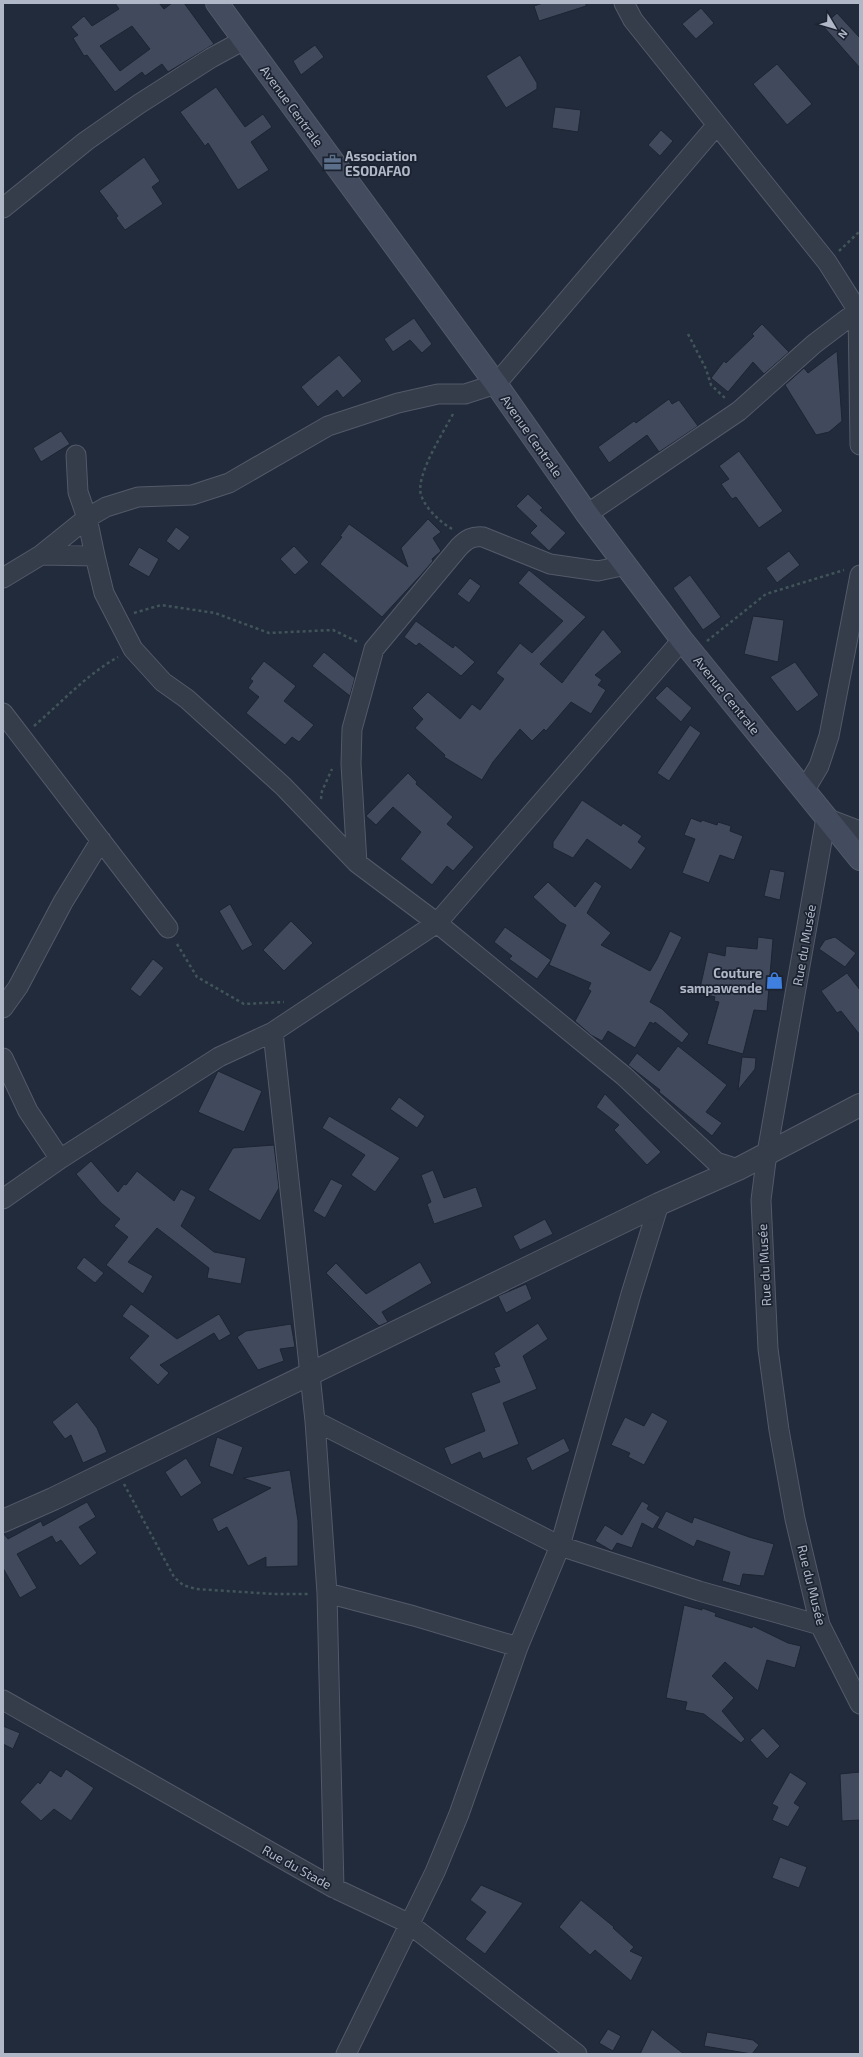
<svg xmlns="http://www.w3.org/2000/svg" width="863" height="2057" font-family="'Exo 2',sans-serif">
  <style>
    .building { fill: #414a5d; stroke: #1d2432; fill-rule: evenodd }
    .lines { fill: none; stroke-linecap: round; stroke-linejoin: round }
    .minor-casing { stroke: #535a69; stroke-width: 21 }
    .tertiary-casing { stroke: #535a69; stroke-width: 24 }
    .secondary-casing { stroke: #535a69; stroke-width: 24 }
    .path { stroke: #415459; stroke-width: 2.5; stroke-dasharray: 3 3; stroke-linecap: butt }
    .minor { stroke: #353d4b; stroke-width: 19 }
    .tertiary { stroke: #353d4b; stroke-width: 22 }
    .secondary { stroke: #434b5e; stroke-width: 22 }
    .labels { text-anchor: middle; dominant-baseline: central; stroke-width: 3.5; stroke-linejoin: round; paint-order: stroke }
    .street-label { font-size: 13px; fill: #b0b7c7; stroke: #1b2230 }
    .poi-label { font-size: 13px; font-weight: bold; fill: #b0b7c7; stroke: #1b2230; text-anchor: start }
  </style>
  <rect width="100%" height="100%" fill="#222b3b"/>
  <!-- building -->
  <path class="building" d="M 115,3 L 159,3 L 164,9 L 172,3 L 184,3 L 214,44 L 168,72 L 162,64 L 145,76 L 142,72 L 115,92 L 87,55 L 84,56 L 73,38 L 78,35 L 71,27 L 84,16 L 92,26 L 119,9 ZM 132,26 L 150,49 L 120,71 L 100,46 Z
    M 543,3 L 586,3 L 586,6 L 539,21 L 534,6 Z
    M 701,8 L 714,23 L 696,39 L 682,24 Z
    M 837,13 L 860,38 L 860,68 L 823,26 Z
    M 315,45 L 324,57 L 301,75 L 293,61 Z
    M 520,55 L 537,83 L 537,89 L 506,108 L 486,76 Z
    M 777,64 L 812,104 L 787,125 L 753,84 Z
    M 216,87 L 245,127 L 263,114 L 272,127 L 251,142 L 269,170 L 238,190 L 208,143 L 205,146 L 180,112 Z
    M 555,107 L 581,110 L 578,132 L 552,128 Z
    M 661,130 L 673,141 L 660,156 L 648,145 Z
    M 144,157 L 160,181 L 152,187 L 163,204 L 125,230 L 116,218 L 118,216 L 99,191 Z
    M 414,318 L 432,344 L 422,353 L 410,340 L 393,352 L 384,339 Z
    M 762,324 L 789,352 L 764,374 L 753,362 L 728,392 L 711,378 L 724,361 L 726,363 L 754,336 L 752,334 Z
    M 837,351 L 842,421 L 829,432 L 816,435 L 785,385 L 804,368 L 808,373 Z
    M 339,355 L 362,381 L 343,398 L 337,390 L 318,407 L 301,387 Z
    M 669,399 L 672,404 L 679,400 L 698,426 L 659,452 L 647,435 L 609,463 L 598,447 L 634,421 L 636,423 Z
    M 61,431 L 70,444 L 41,462 L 33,448 Z
    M 739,451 L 783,511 L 759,528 L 736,497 L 732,499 L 721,484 L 729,479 L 719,466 Z
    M 528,494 L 543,508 L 540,510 L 566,533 L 549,551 L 530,533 L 537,526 L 516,506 Z
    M 428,519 L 441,532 L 433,538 L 441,551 L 432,559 L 433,561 L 420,576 L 382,617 L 320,564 L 342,537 L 340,536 L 349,524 L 408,567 L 401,548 Z
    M 176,527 L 190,537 L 179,551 L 166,541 Z
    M 294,546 L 309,562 L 295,575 L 280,559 Z
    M 139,547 L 159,559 L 149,577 L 128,565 Z
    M 789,551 L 800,565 L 777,583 L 766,568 Z
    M 529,570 L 586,617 L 540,664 L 562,683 L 603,629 L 622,652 L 595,675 L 602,680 L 598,685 L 606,690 L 591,714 L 571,702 L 546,731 L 544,729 L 532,741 L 520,729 L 493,762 L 482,780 L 444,757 L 445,755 L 415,728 L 423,719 L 412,708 L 428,692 L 460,719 L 472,704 L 480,710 L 504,679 L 496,673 L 520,643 L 532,653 L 563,621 L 518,583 Z
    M 690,575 L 721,617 L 703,630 L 673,588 Z
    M 470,578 L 481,586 L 469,603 L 457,594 Z
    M 753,616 L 784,620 L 778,662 L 744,654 Z
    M 416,621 L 453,648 L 455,645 L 475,662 L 461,676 L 419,643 L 416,646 L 404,637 Z
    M 324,652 L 355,678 L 350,696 L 312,666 Z
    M 264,661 L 296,686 L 284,701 L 314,725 L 299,742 L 292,737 L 285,745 L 246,713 L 259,697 L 248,688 L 253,681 L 250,679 Z
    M 795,662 L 819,695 L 797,712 L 770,677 Z
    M 667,686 L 692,708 L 681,722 L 655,698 Z
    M 690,725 L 701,733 L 669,781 L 657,773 Z
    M 408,773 L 417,782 L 416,784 L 453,817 L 447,824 L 474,847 L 453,871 L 447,866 L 432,885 L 400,859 L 421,832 L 393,807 L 376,825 L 366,816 Z
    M 582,800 L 621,826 L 623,823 L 642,836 L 638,842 L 646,848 L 631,870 L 587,839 L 573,858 L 553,848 L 553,842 Z
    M 691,818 L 701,822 L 702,820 L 717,825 L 718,822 L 731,826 L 730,831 L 743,836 L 734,860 L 720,855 L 709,883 L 682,873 L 695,839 L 684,835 Z
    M 770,869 L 785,872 L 780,900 L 764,896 Z
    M 595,881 L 602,886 L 587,913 L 611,933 L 601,945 L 650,971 L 657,959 L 670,931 L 682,937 L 650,1002 L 662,1009 L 689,1034 L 682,1043 L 655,1022 L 654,1024 L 650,1022 L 635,1048 L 608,1031 L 602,1041 L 591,1035 L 575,1021 L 591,991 L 588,989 L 591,983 L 549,965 L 566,925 L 560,922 L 533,897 L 548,882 L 575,907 Z
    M 230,904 L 253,945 L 242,951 L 219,911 Z
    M 291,921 L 313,943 L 284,971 L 263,950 Z
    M 505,927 L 551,960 L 537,979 L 509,959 L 512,956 L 494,942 Z
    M 758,937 L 773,939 L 767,1011 L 754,1010 L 743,1054 L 707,1044 L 719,1002 L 714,1001 L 715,997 L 699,993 L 708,952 L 725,956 L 726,946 L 757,949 Z
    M 835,937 L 856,953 L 845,967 L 819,949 L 825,940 Z
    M 153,959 L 164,968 L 140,997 L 130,989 Z
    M 847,973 L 860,990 L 860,1035 L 841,1011 L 837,1013 L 821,991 Z
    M 678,1046 L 727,1085 L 706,1112 L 722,1123 L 712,1136 L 659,1092 L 660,1090 L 628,1065 L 637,1053 L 659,1071 Z
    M 742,1057 L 756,1058 L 755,1069 L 738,1090 Z
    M 218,1071 L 262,1091 L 244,1132 L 198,1112 Z
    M 605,1094 L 661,1152 L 647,1165 L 614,1130 L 619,1125 L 596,1107 Z
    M 399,1097 L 425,1116 L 417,1128 L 390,1109 Z
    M 329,1116 L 400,1158 L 375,1192 L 351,1175 L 365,1155 L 322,1128 Z
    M 274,1145 L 279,1188 L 260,1221 L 208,1190 L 233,1148 Z
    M 91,1161 L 118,1192 L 124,1184 L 126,1185 L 137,1171 L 174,1201 L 181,1189 L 196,1197 L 181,1226 L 214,1252 L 246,1258 L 241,1284 L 207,1278 L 209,1268 L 157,1228 L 128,1262 L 153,1276 L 143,1294 L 106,1265 L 128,1237 L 114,1226 L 120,1219 L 101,1203 L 76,1174 Z
    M 433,1170 L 444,1198 L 476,1187 L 483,1207 L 434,1224 L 427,1204 L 431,1202 L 421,1175 Z
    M 331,1179 L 343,1185 L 325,1218 L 313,1211 Z
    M 545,1219 L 553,1234 L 520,1250 L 513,1236 Z
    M 84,1257 L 104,1273 L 95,1283 L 76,1268 Z
    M 420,1262 L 432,1283 L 382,1312 L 388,1322 L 379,1326 L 326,1273 L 336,1263 L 366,1294 Z
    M 526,1284 L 532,1299 L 506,1313 L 498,1296 Z
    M 131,1304 L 177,1339 L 219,1314 L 231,1334 L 219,1341 L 214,1333 L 160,1365 L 169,1373 L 158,1385 L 129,1358 L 149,1336 L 122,1316 Z
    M 538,1323 L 548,1339 L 523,1356 L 537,1389 L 503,1403 L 519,1444 L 483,1459 L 480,1452 L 451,1465 L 444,1448 L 485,1431 L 471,1393 L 500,1382 L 494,1368 L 500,1366 L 494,1353 Z
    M 291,1324 L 295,1347 L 280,1349 L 284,1361 L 258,1370 L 237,1337 L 246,1331 Z
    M 77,1402 L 97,1428 L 107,1452 L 83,1463 L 71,1435 L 65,1439 L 52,1422 Z
    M 652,1412 L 668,1421 L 644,1465 L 628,1457 L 630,1453 L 611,1445 L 625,1417 L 644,1426 Z
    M 217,1437 L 243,1447 L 233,1475 L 209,1466 Z
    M 564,1438 L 570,1451 L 532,1471 L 526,1458 Z
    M 186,1458 L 202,1483 L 181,1497 L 165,1472 Z
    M 290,1470 L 298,1521 L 298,1566 L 266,1567 L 266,1557 L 248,1566 L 227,1527 L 218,1532 L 212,1519 L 271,1488 L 243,1478 Z
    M 642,1501 L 649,1505 L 647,1509 L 660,1517 L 653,1529 L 642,1523 L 632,1548 L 617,1543 L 612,1551 L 595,1541 L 605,1525 L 622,1535 Z
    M 87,1502 L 96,1517 L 79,1527 L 97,1553 L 80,1566 L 61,1540 L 56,1543 L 52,1536 L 17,1554 L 37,1588 L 20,1598 L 3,1568 L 3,1533 L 8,1539 L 41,1521 L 43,1526 Z
    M 666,1511 L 692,1523 L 694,1517 L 749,1537 L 774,1544 L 764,1576 L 743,1574 L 740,1586 L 722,1581 L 730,1552 L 697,1540 L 694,1547 L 657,1528 Z
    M 684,1605 L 702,1610 L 702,1608 L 716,1613 L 715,1616 L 752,1628 L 753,1626 L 788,1643 L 801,1646 L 795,1668 L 767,1660 L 758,1691 L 725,1662 L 712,1676 L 734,1698 L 722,1711 L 745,1739 L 741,1743 L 704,1714 L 685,1710 L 687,1702 L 666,1698 Z
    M 3,1726 L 20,1733 L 13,1749 L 3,1744 Z
    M 763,1728 L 780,1746 L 767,1759 L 750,1740 Z
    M 66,1769 L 94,1788 L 71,1821 L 54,1809 L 41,1821 L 20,1802 L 38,1782 L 40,1784 L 50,1770 L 61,1777 Z
    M 790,1772 L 807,1783 L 794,1803 L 800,1807 L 788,1827 L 772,1820 L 778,1807 L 772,1804 Z
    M 860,1772 L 860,1820 L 842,1821 L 840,1774 Z
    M 780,1857 L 807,1867 L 799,1888 L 772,1878 Z
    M 481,1885 L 523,1903 L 485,1954 L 465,1939 L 486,1912 L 470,1900 Z
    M 581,1900 L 614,1927 L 613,1928 L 634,1947 L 630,1951 L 643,1957 L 631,1981 L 595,1950 L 590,1955 L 559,1927 Z
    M 608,2029 L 621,2036 L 613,2051 L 599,2043 Z
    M 652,2029 L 663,2038 L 684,2054 L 640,2054 Z
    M 707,2032 L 753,2040 L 759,2045 L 752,2054 L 704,2046 Z"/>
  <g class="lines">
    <defs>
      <path id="minor" d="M 624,3 L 633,20 L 827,262 L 858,311 L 860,445
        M 3,208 L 86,141 L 139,104 L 211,58 L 244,40
        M 587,514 L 739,411 L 814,344 L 860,309
        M 41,555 L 87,518 L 78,492 L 76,455
        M 95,556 L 87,518 L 106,507 L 138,497 L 192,495 L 229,483 L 328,426 L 398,403 L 438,394 L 465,394 L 496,384 L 716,126
        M 626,565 L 598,571 L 550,564 L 483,537 C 472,536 467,539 459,547 L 374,649 L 352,729 L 351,764 L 357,863 L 437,923 L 624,1076 L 716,1162 L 738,1169
        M 3,578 L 41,555 L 95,556 L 104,593 L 133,649 L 163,682 L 187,699 L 283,786 L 357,863
        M 3,713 L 168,928
        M 804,791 L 819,766 L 829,736 L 860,575
        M 860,831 L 826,818 L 767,1153 L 761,1200 L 768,1349 L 779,1430 L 795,1519 L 820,1625 L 860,1704
        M 3,1008 L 18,987 L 63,902 L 101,840
        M 3,1058 L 28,1111 L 60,1159
        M 3,1199 L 60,1159 L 219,1057 L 273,1032
        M 315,1421 L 560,1546 L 699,1591 L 820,1625
        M 327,1593 L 414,1616 L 518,1647
        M 3,1700 L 334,1888 L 408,1923 L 577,2054
        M 334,1888 L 327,1593 L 315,1421 L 273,1032 L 437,923 L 682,640
        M 346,2054 L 435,1872 L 459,1814 L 518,1647 L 560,1546 L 631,1294 L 659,1204"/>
      <path id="tertiary" d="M 3,1521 L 53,1499 L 659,1204 L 738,1169 L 860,1105"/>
      <path id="secondary" d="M 217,3 L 496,384 L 587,514 L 682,640 L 860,859"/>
    </defs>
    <!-- minor casing -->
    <use href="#minor" class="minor-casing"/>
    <!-- tertiary casing -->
    <use href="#tertiary" class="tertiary-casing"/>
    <!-- secondary casing -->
    <use href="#secondary" class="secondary-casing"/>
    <!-- path -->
    <path class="path" d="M 839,251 L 860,231
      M 688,334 L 706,369 L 711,385 L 725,398
      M 452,529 C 439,521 426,509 421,495 C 415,475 445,430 454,412
      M 134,613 L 161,605 L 215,613 L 269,633 L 333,630 L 358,642
      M 707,641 L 766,594 L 844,570
      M 34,726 C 62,702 86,675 118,657
      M 321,799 L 322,791 L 332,769
      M 177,944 L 197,977 L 244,1004 L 284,1002
      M 124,1484 L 174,1577 L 183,1585 L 196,1589 L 274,1594 L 310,1594"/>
    <!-- minor -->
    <use href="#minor" class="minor"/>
    <!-- tertiary -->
    <use href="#tertiary" class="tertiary"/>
    <!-- secondary -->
    <use href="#secondary" class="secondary"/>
  </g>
  <!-- icons -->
  <defs>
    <symbol id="office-bare" viewBox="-9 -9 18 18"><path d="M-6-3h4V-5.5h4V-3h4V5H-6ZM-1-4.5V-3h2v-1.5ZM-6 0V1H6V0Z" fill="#5c6f8a" stroke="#1b2230" stroke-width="2.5" paint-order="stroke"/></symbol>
    <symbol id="shop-bare" viewBox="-9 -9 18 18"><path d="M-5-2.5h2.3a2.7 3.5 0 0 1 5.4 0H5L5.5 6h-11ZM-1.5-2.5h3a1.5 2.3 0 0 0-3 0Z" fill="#3f7fe0" stroke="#1b2230" stroke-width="2.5" paint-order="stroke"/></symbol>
  </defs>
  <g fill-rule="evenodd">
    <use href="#office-bare" x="320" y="150" width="25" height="25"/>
    <use href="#shop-bare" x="762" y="968" width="25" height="25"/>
  </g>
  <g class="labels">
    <!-- street labels -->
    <g class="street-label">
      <text transform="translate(292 106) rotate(54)">Avenue Centrale</text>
      <text transform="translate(532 436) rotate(55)">Avenue Centrale</text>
      <text transform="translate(727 695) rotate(51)">Avenue Centrale</text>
      <text transform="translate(804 945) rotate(-80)">Rue du Musée</text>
      <text transform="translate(764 1265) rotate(-93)">Rue du Musée</text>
      <text transform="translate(812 1585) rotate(76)">Rue du Musée</text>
      <text transform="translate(297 1867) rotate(29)">Rue du Stade</text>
    </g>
    <!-- poi labels -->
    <g class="poi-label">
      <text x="345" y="156">Association<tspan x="345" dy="15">ESODAFAO</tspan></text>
      <text x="762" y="973" text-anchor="end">Couture<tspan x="762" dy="15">sampawende</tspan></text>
    </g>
  </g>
  <!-- border -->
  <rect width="863" height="2057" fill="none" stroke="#b0b7c7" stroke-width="8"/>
  <!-- north arrow -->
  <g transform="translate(835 28) rotate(128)" stroke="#1b2230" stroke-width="3" paint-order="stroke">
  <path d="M0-3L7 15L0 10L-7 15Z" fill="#b0b7c7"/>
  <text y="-6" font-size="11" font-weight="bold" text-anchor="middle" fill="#b0b7c7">N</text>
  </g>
</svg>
